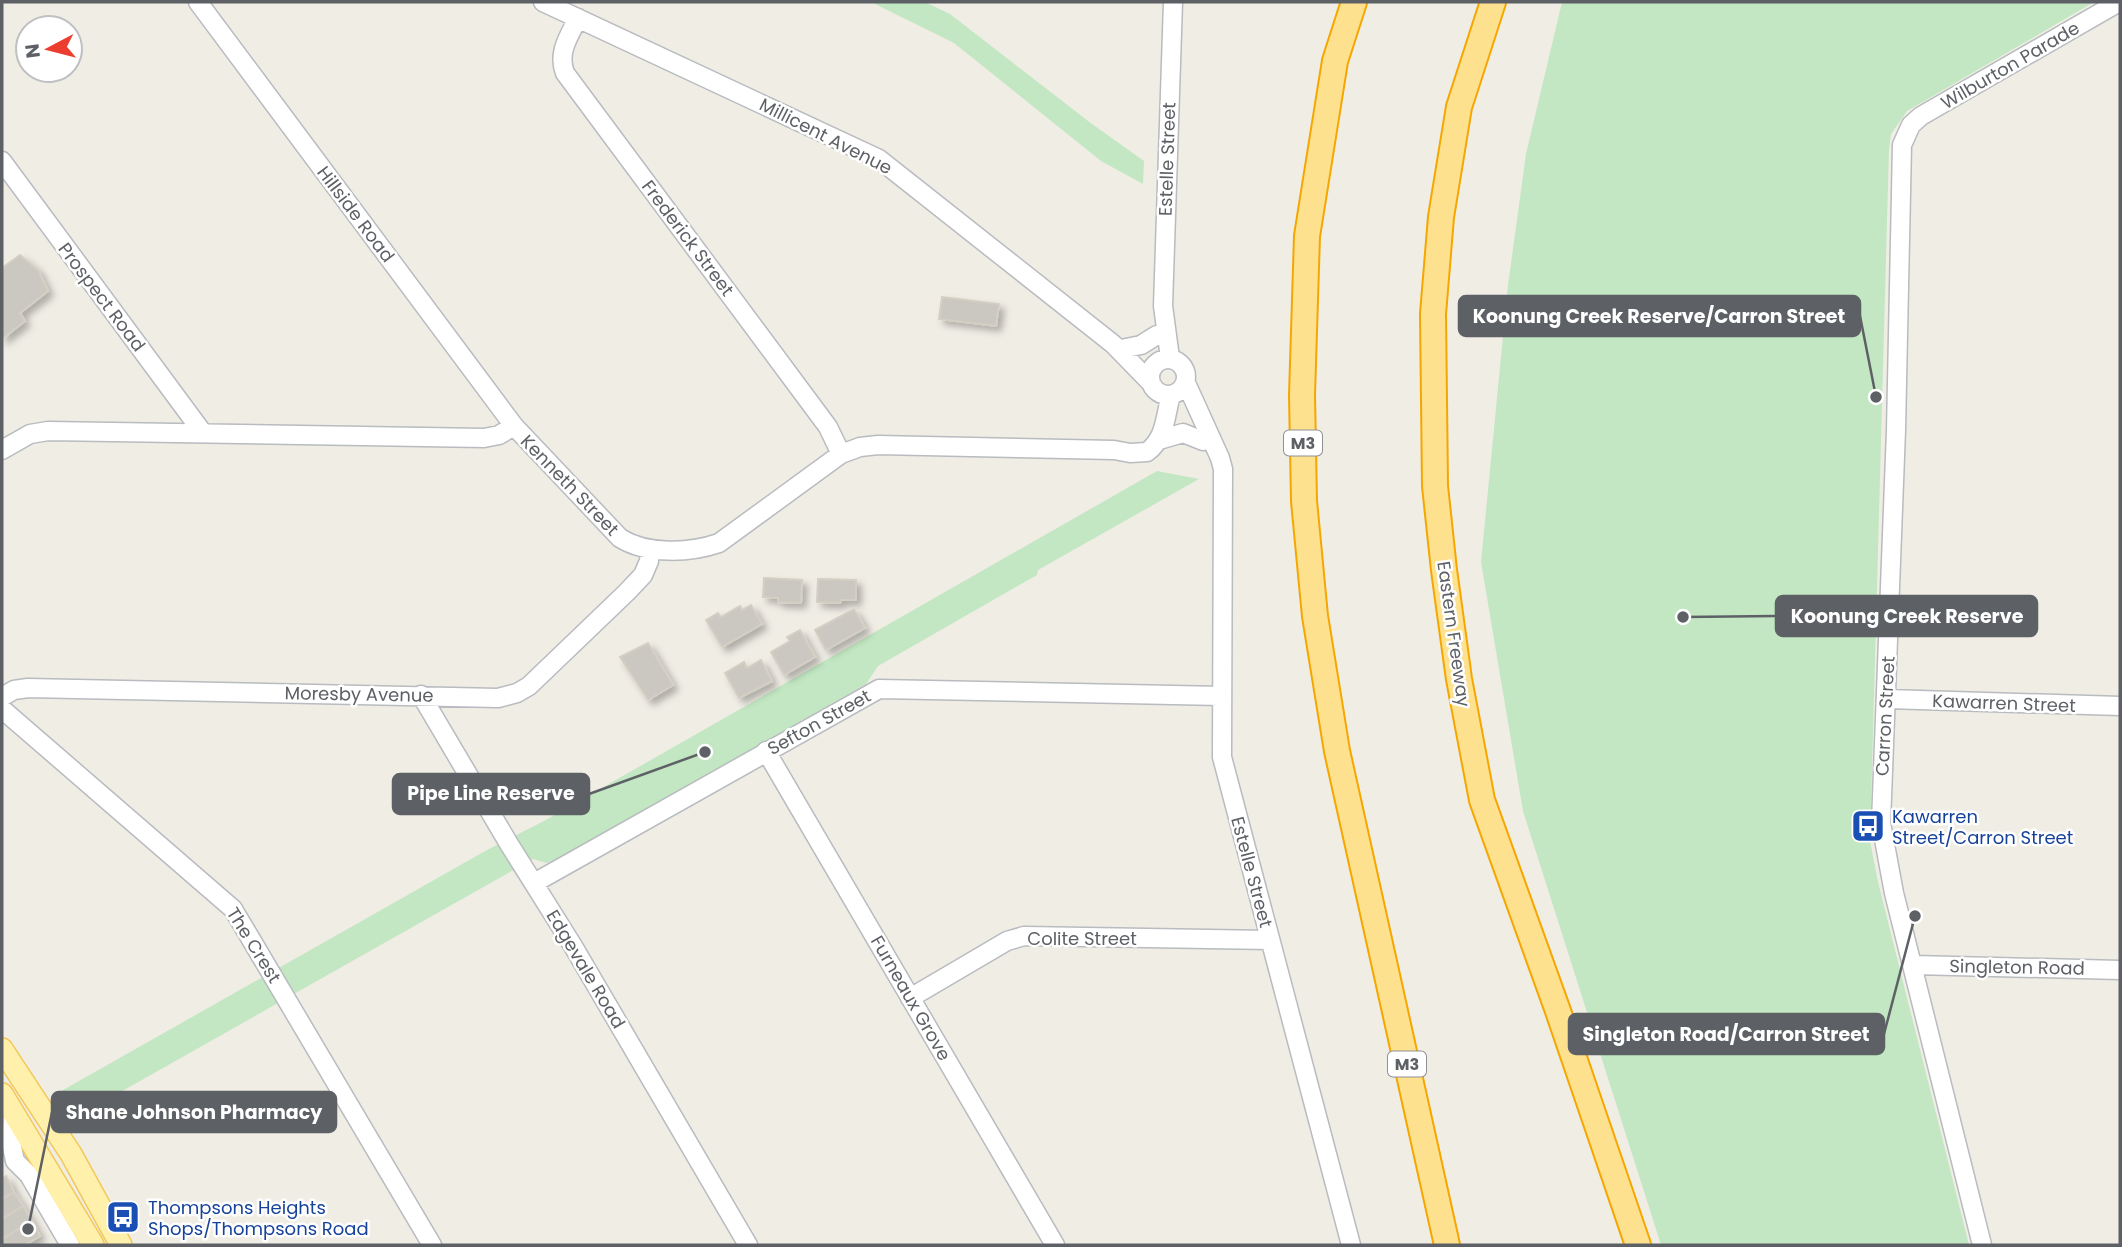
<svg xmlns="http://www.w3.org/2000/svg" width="2122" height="1247" font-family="Poppins,sans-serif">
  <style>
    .green { fill: #c2e7c2 }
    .building { fill: #cbc8c2; stroke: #d5cfc3; stroke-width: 2; filter: url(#shadow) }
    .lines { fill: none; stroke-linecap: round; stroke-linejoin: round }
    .minor-casing { stroke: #b8bbbf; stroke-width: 21 }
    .major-casing { stroke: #f3c85a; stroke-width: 24 }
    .highway-casing { stroke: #f5a700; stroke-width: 28 }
    .minor { stroke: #fff; stroke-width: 18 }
    .major { stroke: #fff1ab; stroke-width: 21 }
    .highway { stroke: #fee18e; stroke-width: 24 }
    .labels { text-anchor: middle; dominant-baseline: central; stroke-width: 5; stroke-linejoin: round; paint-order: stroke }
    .shield { fill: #fff; stroke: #8e9094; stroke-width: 2 }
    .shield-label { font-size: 16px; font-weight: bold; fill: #5d6166 }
    .street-label { font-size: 18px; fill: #5d6166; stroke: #fff }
    .transit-label { font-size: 18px; fill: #164399; stroke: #fff; text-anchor: start }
    .leader { fill: none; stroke: #5d6166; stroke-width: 2.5 }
    .callout-dot { fill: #5d6166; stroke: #fff; stroke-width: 2.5 }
    .callout { fill: #5d6166; stroke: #5d6166; stroke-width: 2.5 }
    .callout-label { font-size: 19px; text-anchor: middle; font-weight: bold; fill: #fff }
  </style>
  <defs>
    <filter id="shadow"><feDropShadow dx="5" dy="5" stdDeviation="3.5" flood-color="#0004"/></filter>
  </defs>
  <rect width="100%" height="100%" fill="#f0ede5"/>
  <!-- green -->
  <path class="green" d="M 871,2 L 925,2 L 950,14 L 1092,124 L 1144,161 L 1143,184 L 1101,161 L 954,43 Z
    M 1562,2 L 2094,2 L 1907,111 L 1891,134 L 1889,149 L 1870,841 L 1878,882 L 1969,1245 L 1661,1245 L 1523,811 L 1481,562 L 1508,285 L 1526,154 Z
    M 1157,471 L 1199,479 L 1038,570 L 1037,575 L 878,666 L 866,684 L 561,858 L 546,863 L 533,859 L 71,1120 L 56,1094 L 487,850 L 544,821 Z"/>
  <!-- building -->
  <path class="building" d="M 20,255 L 38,270 L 48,291 L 20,313 L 25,321 L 2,339 L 2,268 Z
    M 942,297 L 999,304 L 996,326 L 939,319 Z
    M 764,578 L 802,580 L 801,603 L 778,602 L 778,598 L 763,597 Z
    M 818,579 L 856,580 L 856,600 L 841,600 L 840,603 L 817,602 Z
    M 751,605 L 762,624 L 722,647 L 706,620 L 718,613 L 721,617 L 740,606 L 742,610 Z
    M 854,609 L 865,628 L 826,650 L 815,630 Z
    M 800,630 L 815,657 L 784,675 L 771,652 L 790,641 L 787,637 Z
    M 648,643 L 673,685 L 648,700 L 620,657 Z
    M 761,660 L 772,681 L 739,698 L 725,673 L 744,662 L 747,668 Z
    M 6,1176 L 14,1192 L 2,1199 L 2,1179 Z
    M 14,1192 L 23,1206 L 2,1219 L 2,1199 Z
    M 23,1206 L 32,1221 L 2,1239 L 2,1219 Z
    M 32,1221 L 40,1236 L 25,1245 L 2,1245 L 2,1239 Z"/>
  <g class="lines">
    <defs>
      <path id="minor" d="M 198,2 L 514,426
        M 543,2 L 879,159 L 1113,344 L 1151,383
        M 578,18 C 569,36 557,53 565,73 L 828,427 L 841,454
        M 2,161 L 203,433
        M 1121,349 L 1141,345 L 1157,335
        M 1170,358 L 1163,306 L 1173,2
        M1150 377a18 18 0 1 1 36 0a18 18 0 1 1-36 0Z
        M 1186,383 L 1220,458 L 1223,469 L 1222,757 L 1351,1245
        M 1159,440 L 1183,433 L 1203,441
        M 2,450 L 30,434 L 48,431 L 484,438 L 499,435 L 514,426 L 620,538 C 647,555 690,553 719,543 L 841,454 L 860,447 L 878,445 L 1114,450 L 1130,453 L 1147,452 C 1166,438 1165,416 1171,395
        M 421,695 L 509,844 L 573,946 L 748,1245
        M 2,697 L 14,690 L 28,688 L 498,698 L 517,693 L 529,686 L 627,592 L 643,575 L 649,561 L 650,549
        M 1887,699 L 2120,706
        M 2,709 L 233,909 L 432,1245
        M 766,751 L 1055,1245
        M 534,883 L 879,689 L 1221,696
        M 1914,965 L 2120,970
        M 910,998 L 1007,941 L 1024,936 L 1270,940
        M 13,1111 L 11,1142 L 15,1161 L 29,1175 L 70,1245
        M 1982,1245 L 1894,893 L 1881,823 L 1896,430 L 1902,145 L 1911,125 L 1921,116 L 2119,2"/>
      <path id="major" d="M 2,1049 L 71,1154 L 121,1245
        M 2,1094 L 93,1245"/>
      <path id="highway" d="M 1354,2 L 1335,61 L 1307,236 L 1302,395 L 1304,501 L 1315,616 L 1337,751 L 1447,1245
        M 1493,2 L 1459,107 L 1441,217 L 1433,314 L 1435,486 L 1444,570 L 1459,679 L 1482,800 L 1558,1011 L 1638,1245"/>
    </defs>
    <!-- minor casing -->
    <use href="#minor" class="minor-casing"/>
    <!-- major casing -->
    <use href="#major" class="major-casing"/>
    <!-- highway casing -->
    <use href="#highway" class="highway-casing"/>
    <!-- minor -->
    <use href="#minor" class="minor"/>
    <!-- major -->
    <use href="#major" class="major"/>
    <!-- highway -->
    <use href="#highway" class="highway"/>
  </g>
  <!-- icons -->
  <defs>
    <symbol id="bus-square" viewBox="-11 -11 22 22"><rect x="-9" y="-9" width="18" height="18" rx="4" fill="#1a4fb4" stroke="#fff"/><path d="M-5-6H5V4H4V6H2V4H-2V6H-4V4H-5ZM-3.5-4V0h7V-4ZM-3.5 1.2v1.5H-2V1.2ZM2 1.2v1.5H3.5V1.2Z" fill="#fff"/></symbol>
  </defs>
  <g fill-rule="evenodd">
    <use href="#bus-square" x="1849" y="807" width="38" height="38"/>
    <use href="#bus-square" x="104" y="1198" width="38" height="38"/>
  </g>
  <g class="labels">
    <!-- shield labels -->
    <g class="shield">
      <rect x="1284" y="430.5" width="38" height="25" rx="5"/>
      <rect x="1388" y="1051.5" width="38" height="25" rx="5"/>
    </g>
    <g class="shield-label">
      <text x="1303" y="443">M3</text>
      <text x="1407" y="1064">M3</text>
    </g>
    <!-- street labels -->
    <g class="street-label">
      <text transform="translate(2010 65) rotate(-30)">Wilburton Parade</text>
      <text transform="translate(826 136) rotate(27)">Millicent Avenue</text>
      <text transform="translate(1167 159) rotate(-88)">Estelle Street</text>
      <text transform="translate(356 214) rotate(53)">Hillside Road</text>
      <text transform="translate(688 238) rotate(53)">Frederick Street</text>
      <text transform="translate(102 297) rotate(53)">Prospect Road</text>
      <text transform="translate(570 485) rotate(46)">Kenneth Street</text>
      <text transform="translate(1454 634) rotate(82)">Eastern Freeway</text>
      <text transform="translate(359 694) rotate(1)">Moresby Avenue</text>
      <text transform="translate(2004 703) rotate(2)">Kawarren Street</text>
      <text transform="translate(1885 716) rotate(-87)">Carron Street</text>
      <text transform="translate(819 722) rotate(-29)">Sefton Street</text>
      <text transform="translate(1252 872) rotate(75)">Estelle Street</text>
      <text x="1082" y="938">Colite Street</text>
      <text transform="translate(254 945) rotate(58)">The Crest</text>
      <text transform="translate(2017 967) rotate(1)">Singleton Road</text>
      <text transform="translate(586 969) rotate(59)">Edgevale Road</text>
      <text transform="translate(911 998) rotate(60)">Furneaux Grove</text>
    </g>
    <!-- transit labels -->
    <g class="transit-label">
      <text x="1892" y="816">Kawarren<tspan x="1892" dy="21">Street/Carron Street</tspan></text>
      <text x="148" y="1207">Thompsons Heights<tspan x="148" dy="21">Shops/Thompsons Road</tspan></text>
    </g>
  </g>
  <!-- callouts -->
  <path class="leader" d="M1876 397L1860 316M1683 617L1776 616M705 752L589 794M1915 916L1884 1034M28 1229L52 1112"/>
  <g class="callout-dot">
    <circle cx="1876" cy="397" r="7"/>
    <circle cx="1683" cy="617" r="7"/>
    <circle cx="705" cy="752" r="7"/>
    <circle cx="1915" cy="916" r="7"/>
    <circle cx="28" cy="1229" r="7"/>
  </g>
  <g class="callout">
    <rect x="1459" y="296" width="401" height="40" rx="7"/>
    <rect x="1776" y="596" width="261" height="40" rx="7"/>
    <rect x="393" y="774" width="196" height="40" rx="7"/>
    <rect x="1569" y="1014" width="315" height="40" rx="7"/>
    <rect x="52" y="1092" width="284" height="40" rx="7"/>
  </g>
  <g class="callout-label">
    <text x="1659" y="323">Koonung Creek Reserve/Carron Street</text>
    <text x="1907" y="623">Koonung Creek Reserve</text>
    <text x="491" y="800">Pipe Line Reserve</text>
    <text x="1726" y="1041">Singleton Road/Carron Street</text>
    <text x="194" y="1119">Shane Johnson Pharmacy</text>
  </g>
  <!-- border -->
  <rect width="2122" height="1247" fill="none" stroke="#5d6166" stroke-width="7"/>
  <!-- north arrow -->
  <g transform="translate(49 49) rotate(263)"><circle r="33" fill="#ffffff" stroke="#bec0c2" stroke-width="2"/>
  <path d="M0-5L12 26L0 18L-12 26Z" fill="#ec3d2f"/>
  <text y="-10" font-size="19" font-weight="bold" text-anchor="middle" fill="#5d6166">N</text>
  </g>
</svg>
